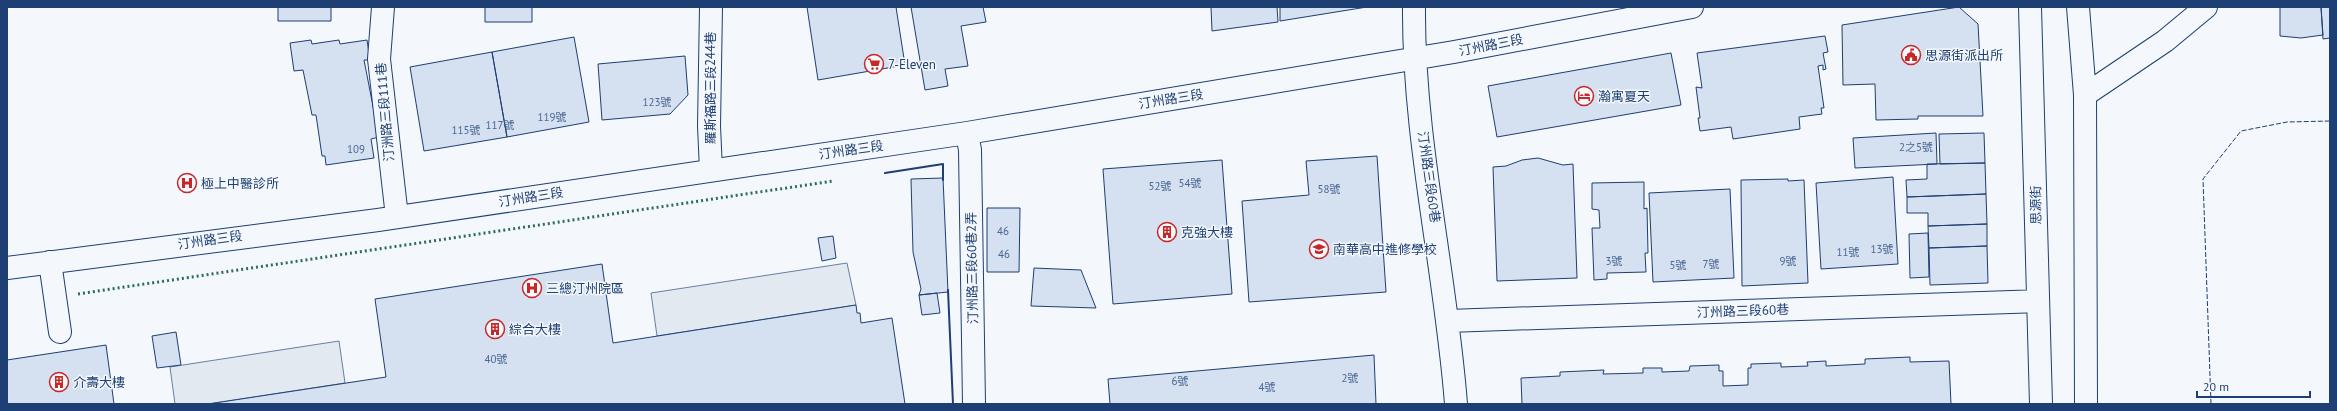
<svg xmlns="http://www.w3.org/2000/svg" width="2337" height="411" font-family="'PT Sans','Noto Sans TC',sans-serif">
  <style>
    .green { fill: #e3e9f0; stroke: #687fa3 }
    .building { fill: #d5e0f0; stroke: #1d3f73 }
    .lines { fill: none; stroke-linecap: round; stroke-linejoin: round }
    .minor-casing { stroke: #1d3f73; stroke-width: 24 }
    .minor { stroke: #f4f7fb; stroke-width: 22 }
    .hedge { stroke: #2c6c60; stroke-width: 3; stroke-dasharray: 2 3; stroke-linecap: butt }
    .fence { stroke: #1d3f73; stroke-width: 1; stroke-dasharray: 5 2; stroke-linecap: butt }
    .wall { stroke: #1d3f73; stroke-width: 2 }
    .labels { text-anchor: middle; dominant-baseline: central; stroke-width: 3; stroke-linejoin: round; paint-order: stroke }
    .number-label { font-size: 11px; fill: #4b6792 }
    .street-label { font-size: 13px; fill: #1d3f73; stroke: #f4f7fb }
    .poi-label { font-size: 13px; fill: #1d3f73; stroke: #f4f7fb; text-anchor: start }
  </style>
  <rect width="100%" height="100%" fill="#f4f7fb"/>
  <!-- green -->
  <path class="green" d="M 847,263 L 856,305 L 657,336 L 651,293 Z
    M 339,341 L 345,383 L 208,404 L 175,404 L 170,367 Z"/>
  <!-- building -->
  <path class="building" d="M 278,7 L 331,7 L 331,21 L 278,21 Z
    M 485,7 L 532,7 L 532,22 L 485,22 Z
    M 807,7 L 896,7 L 905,65 L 818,80 Z
    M 911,7 L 983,7 L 986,22 L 961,26 L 968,66 L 945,69 L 948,86 L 925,90 Z
    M 1211,7 L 1277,7 L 1278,22 L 1212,31 Z
    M 1280,7 L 1367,7 L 1280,21 Z
    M 1959,7 L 1978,24 L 1983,116 L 1918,116 L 1918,119 L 1876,120 L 1875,84 L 1843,85 L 1842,25 Z
    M 2280,7 L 2321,7 L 2323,35 L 2301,38 L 2280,36 Z
    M 2321,7 L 2330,7 L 2330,38 L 2323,39 Z
    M 1825,36 L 1828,52 L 1823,53 L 1826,69 L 1823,70 L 1823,65 L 1818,66 L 1824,108 L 1821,108 L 1822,114 L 1799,117 L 1800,129 L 1733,139 L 1731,127 L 1700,131 L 1698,118 L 1700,118 L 1696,87 L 1702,88 L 1697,53 Z
    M 574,37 L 589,122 L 507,137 L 492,52 Z
    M 311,40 L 312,44 L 339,40 L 340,44 L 367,40 L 370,60 L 364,60 L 379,137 L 371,139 L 374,158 L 326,165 L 325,156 L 322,156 L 316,115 L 312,115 L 303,70 L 294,71 L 290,43 Z
    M 492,52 L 507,137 L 424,151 L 410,67 Z
    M 1671,53 L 1681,105 L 1497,137 L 1488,86 Z
    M 685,56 L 688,95 L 670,114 L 602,120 L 598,64 Z
    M 1936,133 L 1937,164 L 1855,168 L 1853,138 Z
    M 1984,133 L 1985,163 L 1940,164 L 1939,134 Z
    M 1377,156 L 1386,292 L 1249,302 L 1242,201 L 1309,195 L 1306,161 Z
    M 1538,158 L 1563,165 L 1573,164 L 1577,278 L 1497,281 L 1493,167 L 1506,166 L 1522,160 Z
    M 1222,160 L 1232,294 L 1113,304 L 1103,169 Z
    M 1985,163 L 1986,194 L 1907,197 L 1906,180 L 1927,179 L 1927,164 Z
    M 1893,177 L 1898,264 L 1821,269 L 1816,183 Z
    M 943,178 L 948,292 L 919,295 L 921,289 L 913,252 L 911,179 Z
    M 1788,179 L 1788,181 L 1804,180 L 1808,283 L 1742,286 L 1741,180 Z
    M 1644,182 L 1644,209 L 1647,208 L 1648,253 L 1645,253 L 1646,272 L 1607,273 L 1607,279 L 1594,280 L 1592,228 L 1600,228 L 1599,210 L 1592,209 L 1592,183 Z
    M 1730,189 L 1734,278 L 1653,282 L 1649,193 Z
    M 1986,194 L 1987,224 L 1928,226 L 1928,213 L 1907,213 L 1907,197 Z
    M 987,208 L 1020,208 L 1019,272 L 987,272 Z
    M 1987,224 L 1987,246 L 1929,248 L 1928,226 Z
    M 1928,233 L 1929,277 L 1910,278 L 1909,234 Z
    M 833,236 L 836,258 L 822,261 L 818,238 Z
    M 1987,246 L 1988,283 L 1930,285 L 1929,248 Z
    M 602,264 L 613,343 L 856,305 L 857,313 L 860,313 L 861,323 L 892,318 L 905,404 L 208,404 L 386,377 L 375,299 Z
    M 1034,268 L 1081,270 L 1096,308 L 1031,306 Z
    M 937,293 L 940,313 L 922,315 L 919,295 Z
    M 176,332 L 181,365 L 157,368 L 152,336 Z
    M 106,345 L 114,404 L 7,404 L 7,360 Z
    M 1374,355 L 1376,404 L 1110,404 L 1108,379 Z
    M 1910,357 L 1910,362 L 1949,361 L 1951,404 L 1522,404 L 1521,378 L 1560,376 L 1560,372 L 1604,370 L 1603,374 L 1643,373 L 1643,368 L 1662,368 L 1662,372 L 1689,371 L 1690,366 L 1719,365 L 1719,371 L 1723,371 L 1723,386 L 1748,385 L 1748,368 L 1751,368 L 1751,364 L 1781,363 L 1781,367 L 1808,366 L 1807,362 L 1826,361 L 1826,366 L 1865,364 L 1865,359 Z"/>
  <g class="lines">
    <defs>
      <path id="minor" d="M 383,7 L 379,59 L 397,217
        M 711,7 L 709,126 L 711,170
        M 1414,7 C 1413,140 1446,272 1456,404
        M 2030,7 L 2041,404
        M 2078,7 L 2085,95 L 2086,404
        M 2085,95 L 2165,41 L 2206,7
        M 967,133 L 970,150 L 974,404
        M 50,262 L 60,332
        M 7,268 L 378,220 L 967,133 L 1454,52 L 1692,7
        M 1448,321 L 2038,301"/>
    </defs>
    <!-- minor casing -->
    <use href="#minor" class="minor-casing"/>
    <!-- minor -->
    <use href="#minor" class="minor"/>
    <!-- hedge -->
    <path class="hedge" d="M 78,294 L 833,181"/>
    <!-- fence -->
    <path class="fence" d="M 2211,404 L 2203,179 L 2241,131 L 2287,122 L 2330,121"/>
    <!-- wall -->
    <path class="wall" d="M 885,173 L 943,164 L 943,180
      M 948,290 L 953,404"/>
  </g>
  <!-- icons -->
  <defs>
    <symbol id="civic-ring" viewBox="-11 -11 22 22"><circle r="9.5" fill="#f4f7fb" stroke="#c62828" stroke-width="1.5"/><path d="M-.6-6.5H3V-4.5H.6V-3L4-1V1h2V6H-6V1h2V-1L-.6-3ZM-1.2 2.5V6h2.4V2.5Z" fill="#c62828"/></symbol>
    <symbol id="supermarket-ring" viewBox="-11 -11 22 22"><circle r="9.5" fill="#f4f7fb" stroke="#c62828" stroke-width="1.5"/><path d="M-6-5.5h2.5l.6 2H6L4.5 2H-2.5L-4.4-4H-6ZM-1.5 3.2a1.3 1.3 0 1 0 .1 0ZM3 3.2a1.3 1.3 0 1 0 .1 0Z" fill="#c62828"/></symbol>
    <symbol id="hotel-ring" viewBox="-11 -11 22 22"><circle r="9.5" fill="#f4f7fb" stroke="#c62828" stroke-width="1.5"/><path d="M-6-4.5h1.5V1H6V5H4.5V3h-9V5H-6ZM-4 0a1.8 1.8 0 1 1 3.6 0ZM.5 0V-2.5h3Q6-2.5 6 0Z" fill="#c62828"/></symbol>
    <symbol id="hospital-ring" viewBox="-11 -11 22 22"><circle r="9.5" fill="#f4f7fb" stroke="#c62828" stroke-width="1.5"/><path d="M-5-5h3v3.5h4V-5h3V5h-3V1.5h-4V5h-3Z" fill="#c62828"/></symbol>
    <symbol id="building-ring" viewBox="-11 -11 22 22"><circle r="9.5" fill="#f4f7fb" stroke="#c62828" stroke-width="1.5"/><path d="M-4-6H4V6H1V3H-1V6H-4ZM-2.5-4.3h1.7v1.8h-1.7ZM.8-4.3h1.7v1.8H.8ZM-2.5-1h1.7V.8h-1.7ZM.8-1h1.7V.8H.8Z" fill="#c62828"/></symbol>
    <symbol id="school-ring" viewBox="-11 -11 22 22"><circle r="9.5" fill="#f4f7fb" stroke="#c62828" stroke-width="1.5"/><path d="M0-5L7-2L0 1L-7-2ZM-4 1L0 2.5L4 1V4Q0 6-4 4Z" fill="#c62828"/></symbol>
  </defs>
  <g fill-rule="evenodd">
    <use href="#civic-ring" x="1900" y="44" width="22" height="22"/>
    <use href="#supermarket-ring" x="863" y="53" width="22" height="22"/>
    <use href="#hotel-ring" x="1573" y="85" width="22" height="22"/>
    <use href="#hospital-ring" x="176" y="172" width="22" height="22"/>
    <use href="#building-ring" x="1156" y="221" width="22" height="22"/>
    <use href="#school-ring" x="1308" y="238" width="22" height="22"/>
    <use href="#hospital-ring" x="521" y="277" width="22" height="22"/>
    <use href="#building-ring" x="484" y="318" width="22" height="22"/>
    <use href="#building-ring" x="48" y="371" width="22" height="22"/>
  </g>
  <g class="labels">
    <!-- number labels -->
    <g class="number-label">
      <text x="657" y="102">123號</text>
      <text x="552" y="117">119號</text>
      <text x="500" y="125">117號</text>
      <text x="466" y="130">115號</text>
      <text x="1916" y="147">2之5號</text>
      <text x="356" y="149">109</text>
      <text x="1190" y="183">54號</text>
      <text x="1160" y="186">52號</text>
      <text x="1329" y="189">58號</text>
      <text x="1003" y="231">46</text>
      <text x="1882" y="249">13號</text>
      <text x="1848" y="252">11號</text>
      <text x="1004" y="254">46</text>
      <text x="1614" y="261">3號</text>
      <text x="1788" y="261">9號</text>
      <text x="1711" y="264">7號</text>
      <text x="1678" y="265">5號</text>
      <text x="496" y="359">40號</text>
      <text x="1350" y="378">2號</text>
      <text x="1180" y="381">6號</text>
      <text x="1267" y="387">4號</text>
    </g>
    <!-- street labels -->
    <g class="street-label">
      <text transform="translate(1491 45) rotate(-11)">汀州路三段</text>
      <text transform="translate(710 88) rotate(-90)">羅斯福路三段244巷</text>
      <text transform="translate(1171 99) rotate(-9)">汀州路三段</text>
      <text transform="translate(385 112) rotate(-95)">汀洲路三段111巷</text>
      <text transform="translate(851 150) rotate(-8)">汀州路三段</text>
      <text transform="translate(1429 177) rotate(82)">汀州路三段60巷</text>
      <text transform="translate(531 197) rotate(-9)">汀州路三段</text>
      <text transform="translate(2036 205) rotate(-91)">思源街</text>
      <text transform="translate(210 240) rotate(-8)">汀州路三段</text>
      <text transform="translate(972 268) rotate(-91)">汀州路三段60巷2弄</text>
      <text transform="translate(1743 311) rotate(-2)">汀州路三段60巷</text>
    </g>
    <!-- poi labels -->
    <g class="poi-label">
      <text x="1925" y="55">思源街派出所</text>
      <text x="888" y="64">7-Eleven</text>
      <text x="1598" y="96">瀚寓夏天</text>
      <text x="201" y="183">極上中醫診所</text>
      <text x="1181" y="232">克強大樓</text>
      <text x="1333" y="249">南華高中進修學校</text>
      <text x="546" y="288">三總汀州院區</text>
      <text x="509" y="329">綜合大樓</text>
      <text x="73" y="382">介壽大樓</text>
    </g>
  </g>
  <!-- border -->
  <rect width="2337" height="411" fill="none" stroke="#1d3f73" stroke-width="16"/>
  <!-- scale -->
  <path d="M2197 391v6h113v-6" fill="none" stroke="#1d3f73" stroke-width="2"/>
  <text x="2203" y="391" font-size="12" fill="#1d3f73" stroke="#f4f7fb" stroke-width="3" paint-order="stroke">20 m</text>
</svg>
